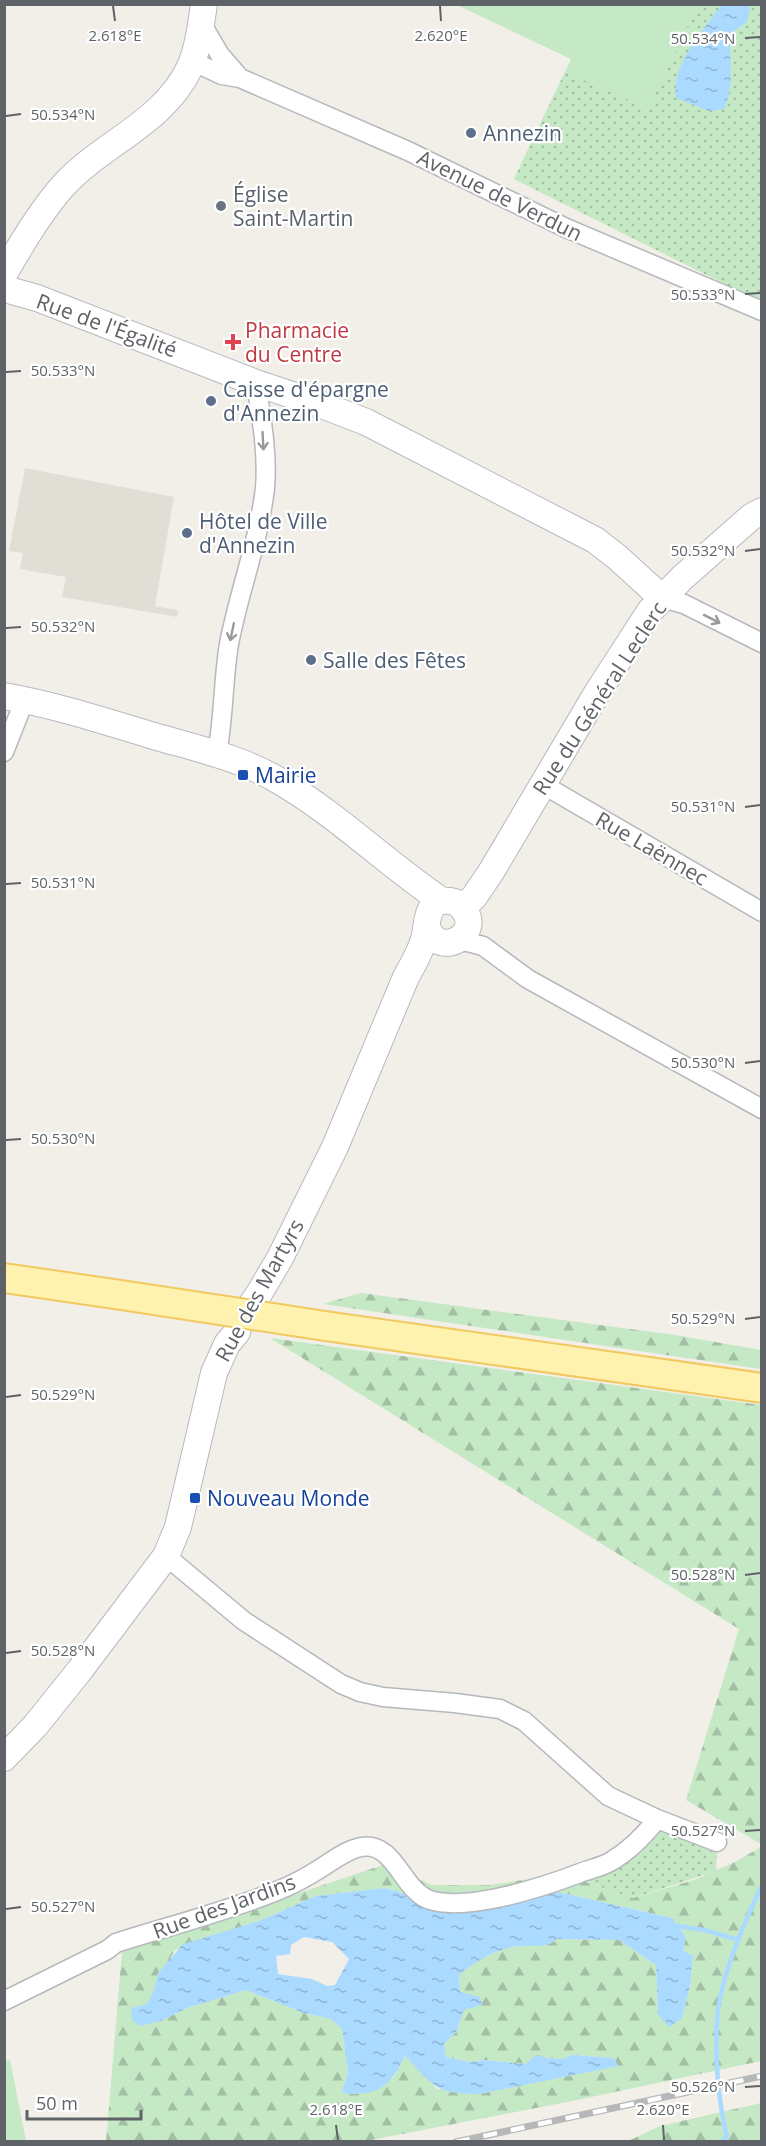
<svg xmlns="http://www.w3.org/2000/svg" width="766" height="2146" font-family="'Open Sans',sans-serif">
  <style>
    .education { fill: #e1ded6 }
    .grass { fill: #c5e8c5 }
    .forest { fill: url(#forest-firs); fill-rule: evenodd }
    .park { fill: url(#park-dots) }
    .water { fill: url(#water-ripples); fill-rule: evenodd }
    .lines { fill: none; stroke-linecap: round; stroke-linejoin: round }
    .stream { stroke: #aadaff; stroke-width: 4.5 }
    .street-casing { stroke: #b5b8bc; stroke-width: 21 }
    .secondary-casing { stroke: #b6babf; stroke-width: 28 }
    .primary-casing { stroke: #f2c960; stroke-width: 32 }
    .street { stroke: #fff; stroke-width: 18 }
    .secondary { stroke: #fff; stroke-width: 26 }
    .primary { stroke: #fff2af; stroke-width: 28 }
    .rail-casing { stroke: #b6b7b8; stroke-width: 7 }
    .rail { stroke: #fff; stroke-width: 4.5; stroke-dasharray: 14; stroke-linecap: butt }
    .primary-bridge-casing { stroke: #f2c960; stroke-width: 32; stroke-linecap: butt }
    .primary-bridge { stroke: #fff2af; stroke-width: 28 }
    .oneway { stroke: #979a9d }
    .ticks { fill: none; stroke: #5f6368; stroke-width: 2 }
    .service-dot { fill: #5c6f8a; stroke: #fff; stroke-width: 2 }
    .worship-dot { fill: #6b7280; stroke: #fff; stroke-width: 2 }
    .health-dot { fill: #e0444e; stroke: #fff; stroke-width: 2 }
    .transit-dot { fill: #1a4fb4; stroke: #fff; stroke-width: 2 }
    .labels { text-anchor: middle; dominant-baseline: central; stroke-width: 4.5; stroke-linejoin: round; paint-order: stroke }
    .service-label { font-size: 21px; fill: #4e5e75; stroke: #fff; text-anchor: start }
    .worship-label { font-size: 21px; fill: #5b616d; stroke: #fff; text-anchor: start }
    .street-label { font-size: 21px; fill: #5f6368; stroke: #fff }
    .health-label { font-size: 21px; fill: #be3a42; stroke: #fff; text-anchor: start }
    .transit-label { font-size: 21px; fill: #164399; stroke: #fff; text-anchor: start }
    .ticks-label { font-size: 15px; text-anchor: middle; fill: #5f6368; stroke: #fff; stroke-width: 4.5; stroke-linejoin: round; paint-order: stroke }
  </style>
  <defs>
    <pattern id="forest-firs" width="22" height="20" patternUnits="userSpaceOnUse" patternTransform="scale(1.5)"><rect width="22" height="20" fill="#c5e8c5"/><path d="M5 1l3.5 6h-7zM16 11l3.5 6h-7z" fill="#a3c0a4"/></pattern>
    <pattern id="park-dots" width="8" height="8" patternUnits="userSpaceOnUse" patternTransform="scale(1.5)"><rect width="8" height="8" fill="#c5e8c5"/><path d="M2 2h.1M6 6h.1" fill="none" stroke="#a3c0a4" stroke-width="1.8" stroke-linecap="round"/></pattern>
    <pattern id="water-ripples" width="26" height="14" patternUnits="userSpaceOnUse" patternTransform="scale(1.5)"><rect width="26" height="14" fill="#aadaff"/><path d="M2 4q2-2 4 0t4 0M15 11q2-2 4 0t4 0" fill="none" stroke="#8eb4d2"/></pattern>
  </defs>
  <rect width="100%" height="100%" fill="#f1efe8"/>
  <!-- education -->
  <path class="education" d="M 25,468 L 174,497 L 155,606 L 178,610 L 177,617 L 62,597 L 66,577 L 20,569 L 23,553 L 9,551 Z"/>
  <!-- grass -->
  <path class="grass" d="M 457,5 L 761,5 L 761,302 L 514,179 L 571,59 Z
    M 10,2060 L 26,2141 L 5,2141 L 5,2061 Z"/>
  <!-- forest -->
  <path class="forest" d="M 361,1293 L 675,1335 L 761,1350 L 761,1369 L 323,1304 Z
    M 270,1338 L 761,1405 L 761,1844 L 686,1800 L 739,1629 Z
    M 761,1847 L 761,2061 L 577,2100 L 366,2141 L 106,2142 L 122,1952 L 383,1865 L 432,1885 L 490,1885 L 562,1874 L 633,1898 L 694,1880 L 735,1862 ZM 384,1888 L 397,1891 L 425,1903 L 544,1890 L 567,1894 L 672,1918 L 686,1937 L 683,1950 L 693,1956 L 690,1986 L 682,2018 L 658,2014 L 656,1965 L 619,1940 L 557,1939 C 545,1950 528,1944 512,1947 C 492,1951 475,1962 459,1975 L 460,1993 L 480,1997 L 464,2010 L 457,2031 L 444,2044 L 446,2057 L 469,2062 L 485,2060 L 525,2064 L 546,2058 L 563,2059 L 572,2055 L 614,2058 L 617,2065 L 479,2094 L 437,2089 L 405,2056 L 393,2078 L 342,2092 L 348,2072 L 342,2029 L 331,2019 L 304,2013 L 246,1990 L 187,2008 L 161,2021 L 131,2009 L 147,2004 L 154,1990 L 158,1973 L 167,1964 L 175,1950 L 259,1921 L 316,1896 Z
    M 761,2103 L 761,2141 L 628,2141 L 660,2126 Z"/>
  <!-- park -->
  <path class="park" d="M 698,5 L 761,5 L 761,302 L 514,179 L 565,72 L 648,108 Z
    M 670,1824 L 717,1842 L 716,1871 L 633,1898 L 589,1883 L 586,1871 Z"/>
  <!-- water -->
  <path class="water" d="M 722,4 L 748,5 L 750,8 L 747,22 L 730,34 C 729,59 735,86 724,109 L 709,111 L 676,98 C 671,64 703,31 722,4 Z
    M 384,1888 L 397,1891 L 425,1903 L 544,1890 L 567,1894 L 672,1918 L 686,1937 L 683,1950 L 693,1956 L 690,1986 L 682,2018 L 669,2027 L 658,2014 L 656,1965 L 619,1940 L 557,1939 C 545,1950 528,1944 512,1947 C 492,1951 475,1962 459,1975 L 460,1992 L 480,1997 L 482,2005 L 464,2010 L 457,2031 L 444,2044 L 446,2057 L 469,2062 L 485,2060 L 525,2064 L 537,2055 L 546,2058 L 563,2059 L 572,2055 L 614,2058 L 618,2066 L 479,2094 C 435,2094 434,2086 405,2056 C 395,2075 388,2090 365,2093 C 356,2094 350,2095 342,2092 L 348,2072 L 342,2029 L 331,2019 L 304,2013 L 246,1990 L 187,2008 L 161,2021 L 140,2026 L 132,2020 L 131,2008 L 147,2004 L 154,1990 L 158,1973 L 183,1944 L 259,1921 L 316,1896 ZM 304,1937 L 332,1942 L 349,1959 L 335,1985 L 327,1986 L 312,1979 L 278,1974 L 276,1956 L 290,1954 L 291,1945 Z"/>
  <g class="lines">
    <!-- stream -->
    <path class="stream" d="M 678,1926 L 704,1930 L 739,1940
      M 720,2142 L 727,2137 C 718,2100 715,2059 717,2021 C 719,1980 744,1923 762,1885"/>
    <defs>
      <path id="street" d="M 200,27 L 206,31 L 220,55 L 240,78
        M 192,61 L 222,75 L 240,78 L 408,151 L 566,228 L 762,311
        M 662,598 L 684,604 L 762,643
        M 4,752 L 25,699
        M 217,753 C 224,717 223,680 229,644 C 239,591 259,541 265,488 C 268,453 261,416 256,383
        M 542,784 L 762,912
        M 453,942 L 468,942 L 483,946 L 528,979 L 762,1109
        M 166,1556 L 244,1621 L 341,1684 L 360,1692 L 383,1697 L 455,1703 L 500,1709 L 524,1721 L 608,1796 L 657,1819 L 717,1842
        M 4,2001 L 107,1950 L 116,1943 C 169,1926 225,1912 277,1891 C 292,1885 307,1877 321,1868 C 334,1860 346,1850 361,1847 C 395,1841 402,1891 430,1900 C 468,1912 543,1887 580,1873 C 590,1869 601,1867 610,1862 C 629,1851 644,1836 657,1819"/>
      <path id="secondary" d="M 4,274 C 21,244 40,212 63,186 C 102,143 164,123 190,67 C 198,49 201,25 204,4
        M 5,289 L 37,298 L 256,383 L 322,405 L 366,422 L 595,540 L 617,557 L 662,598
        M 4,696 C 55,705 104,721 154,736 C 198,749 242,758 281,782 C 339,816 387,864 442,901
        M 463,907 L 474,897 L 491,872 L 597,693 L 650,611 L 682,578 L 751,517 L 762,511
        M 4,1758 L 35,1726 L 80,1670 L 166,1556 L 178,1527 L 214,1373 L 227,1344 L 237,1332 L 239,1323 L 260,1292 L 280,1258 L 335,1147 L 406,977 C 413,965 420,952 424,939 C 427,929 426,916 432,907 C 436,902 443,900 449,901 C 455,901 461,905 464,910 C 483,936 436,960 427,926"/>
      <path id="primary" d="M 4,1278 L 121,1295
        M 332,1327 L 762,1388"/>
    </defs>
    <!-- street casing -->
    <use href="#street" class="street-casing"/>
    <!-- secondary casing -->
    <use href="#secondary" class="secondary-casing"/>
    <!-- primary casing -->
    <use href="#primary" class="primary-casing"/>
    <!-- street -->
    <use href="#street" class="street"/>
    <!-- secondary -->
    <use href="#secondary" class="secondary"/>
    <!-- primary -->
    <use href="#primary" class="primary"/>
    <defs>
      <path id="rail" d="M 456,2142 L 762,2076"/>
    </defs>
    <!-- rail casing -->
    <use href="#rail" class="rail-casing"/>
    <!-- rail -->
    <use href="#rail" class="rail"/>
    <defs>
      <path id="primary-bridge" d="M 121,1295 L 332,1327"/>
    </defs>
    <!-- primary-bridge casing -->
    <use href="#primary-bridge" class="primary-bridge-casing"/>
    <!-- primary-bridge -->
    <use href="#primary-bridge" class="primary-bridge"/>
  </g>
  <!-- one-way arrows -->
  <defs><path id="oneway-shaft" d="M-6 0H5M1.5-3L5.5 0L1.5 3" fill="none" stroke-width="1.6" stroke-linecap="round" stroke-linejoin="round" transform="scale(1.5)"/></defs>
  <g class="oneway">
    <use href="#oneway-shaft" transform="translate(263 441) rotate(87)"/>
    <use href="#oneway-shaft" transform="translate(712 619) rotate(27)"/>
    <use href="#oneway-shaft" transform="translate(232 632) rotate(102)"/>
  </g>
  <!-- ticks -->
  <path class="ticks" d="M 113,6 L 115,21M 440,6 L 441,21M 745,38 L 760,37M 6,116 L 21,114M 745,294 L 760,293M 6,372 L 21,371M 745,551 L 760,549M 6,628 L 21,627M 745,807 L 760,805M 6,884 L 21,883M 745,1063 L 760,1061M 6,1140 L 21,1139M 745,1319 L 760,1317M 6,1397 L 21,1395M 745,1575 L 760,1573M 6,1653 L 21,1651M 745,1831 L 760,1830M 6,1909 L 21,1907M 745,2087 L 760,2086M 336,2125 L 338,2140M 663,2125 L 664,2140"/>
  <!-- markers -->
  <g class="service-dot">
    <circle cx="471" cy="133" r="6"/>
    <circle cx="211" cy="401" r="6"/>
    <circle cx="187" cy="533" r="6"/>
    <circle cx="311" cy="660" r="6"/>
  </g>
  <circle class="worship-dot" cx="221" cy="206" r="6"/>
  <path class="health-dot" d="M230 333h6v6h6v6h-6v6h-6v-6h-6v-6h6z"/>
  <g class="transit-dot">
    <rect x="237" y="769" width="12" height="12" rx="3"/>
    <rect x="189" y="1492" width="12" height="12" rx="3"/>
  </g>
  <g class="labels">
    <!-- service labels -->
    <g class="service-label">
      <text x="483" y="133">Annezin</text>
      <text x="223" y="389">Caisse d'épargne<tspan x="223" dy="24">d'Annezin</tspan></text>
      <text x="199" y="521">Hôtel de Ville<tspan x="199" dy="24">d'Annezin</tspan></text>
      <text x="323" y="660">Salle des Fêtes</text>
    </g>
    <!-- worship labels -->
    <g class="worship-label">
      <text x="233" y="194">Église<tspan x="233" dy="24">Saint-Martin</tspan></text>
    </g>
    <!-- street labels -->
    <g class="street-label">
      <text transform="translate(500 195) rotate(26)">Avenue de Verdun</text>
      <text transform="translate(107 325) rotate(20)">Rue de l'Égalité</text>
      <text transform="translate(599 698) rotate(-57)">Rue du Général Leclerc</text>
      <text transform="translate(652 848) rotate(30)">Rue Laënnec</text>
      <text transform="translate(259 1290) rotate(-61)">Rue des Martyrs</text>
      <text transform="translate(224 1906) rotate(-20)">Rue des Jardins</text>
    </g>
    <!-- health labels -->
    <g class="health-label">
      <text x="245" y="330">Pharmacie<tspan x="245" dy="24">du Centre</tspan></text>
    </g>
    <!-- transit labels -->
    <g class="transit-label">
      <text x="255" y="775">Mairie</text>
      <text x="207" y="1498">Nouveau Monde</text>
    </g>
  </g>
  <g class="ticks-label">
    <text x="115" y="41">2.618°E</text>
    <text x="441" y="41">2.620°E</text>
    <text x="703" y="44">50.534°N</text>
    <text x="63" y="120">50.534°N</text>
    <text x="703" y="300">50.533°N</text>
    <text x="63" y="376">50.533°N</text>
    <text x="703" y="556">50.532°N</text>
    <text x="63" y="632">50.532°N</text>
    <text x="703" y="812">50.531°N</text>
    <text x="63" y="888">50.531°N</text>
    <text x="703" y="1068">50.530°N</text>
    <text x="63" y="1144">50.530°N</text>
    <text x="703" y="1324">50.529°N</text>
    <text x="63" y="1400">50.529°N</text>
    <text x="703" y="1580">50.528°N</text>
    <text x="63" y="1656">50.528°N</text>
    <text x="703" y="1836">50.527°N</text>
    <text x="63" y="1912">50.527°N</text>
    <text x="703" y="2092">50.526°N</text>
    <text x="336" y="2115">2.618°E</text>
    <text x="663" y="2115">2.620°E</text>
  </g>
  <!-- border -->
  <rect width="766" height="2146" fill="none" stroke="#5f6368" stroke-width="12"/>
  <!-- scale -->
  <path d="M27 2110v9h114v-9" fill="none" stroke="#5f6368" stroke-width="3"/>
  <text x="36" y="2110" font-size="18" fill="#5f6368" stroke="#ffffff" stroke-width="4.5" paint-order="stroke">50 m</text>
</svg>
